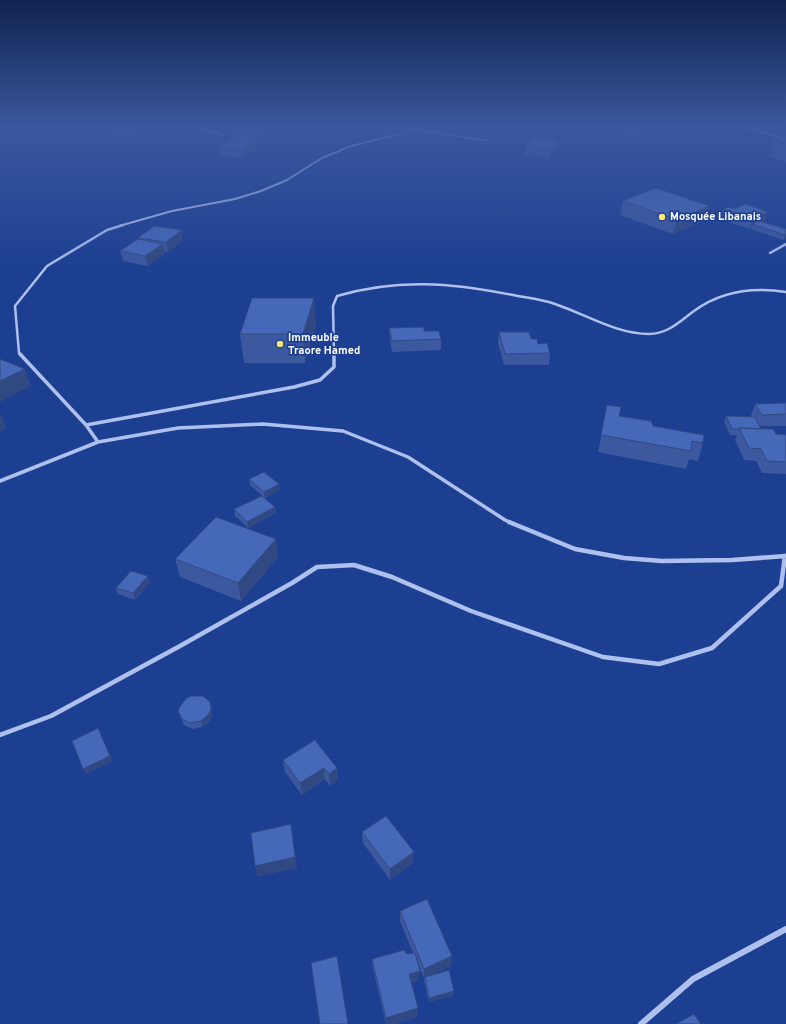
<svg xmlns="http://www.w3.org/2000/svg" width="786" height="1024" font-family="Overpass,sans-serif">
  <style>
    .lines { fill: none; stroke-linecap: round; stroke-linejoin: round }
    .service { stroke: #aec1ee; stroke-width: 1.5 }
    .minor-far4 { stroke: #aec1ee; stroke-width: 2 }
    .minor-far3 { stroke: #aec1ee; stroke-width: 2.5 }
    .minor-far2 { stroke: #aec1ee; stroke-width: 3.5 }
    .minor-far1 { stroke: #aec1ee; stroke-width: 4.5 }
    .minor { stroke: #aec1ee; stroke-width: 6 }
    .tertiary { fill: #aec1ee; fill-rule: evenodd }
    .wall { fill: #3c599f }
    .shaded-wall { fill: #314982 }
    .building { fill: #4668b9; stroke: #314982 }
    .poi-dot { fill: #fde96d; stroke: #1d3f92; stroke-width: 1.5 }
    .labels { text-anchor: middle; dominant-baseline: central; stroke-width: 3.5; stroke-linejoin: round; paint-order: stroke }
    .far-poi-label { font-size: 11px; font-weight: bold; fill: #fff; stroke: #1d3f92; text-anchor: start }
  </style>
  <rect width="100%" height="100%" fill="#1d3f92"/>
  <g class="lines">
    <!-- service -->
    <path class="service" d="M 406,128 L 489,141"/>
    <!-- minor-far4 -->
    <path class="minor-far4" d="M 192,127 L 223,135
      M 119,226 L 172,211 L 235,199 L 261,191 L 287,180 L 322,158 L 351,146 L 399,134 L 406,127"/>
    <!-- minor-far3 -->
    <path class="minor-far3" d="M 770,253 L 786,244
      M 21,355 L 19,353 L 15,306 L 47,266 L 107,230 L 123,225
      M 334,355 L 333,306 L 337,296 C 398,278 452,283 513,295 C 527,298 541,299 555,304 C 585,314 616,334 649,334 C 668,334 680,321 694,311 C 721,291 754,287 786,292"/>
    <!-- minor-far2 -->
    <path class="minor-far2" d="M 20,354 L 86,425 L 98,442
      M 86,425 L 294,387 L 320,380 L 334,367 L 334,354
      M 0,481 L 98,442 L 178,428 L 263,424 L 343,431 L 408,457 L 505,520 L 512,523"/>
    <!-- minor-far1 -->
    <path class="minor-far1" d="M 509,522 L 575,549 L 624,558 L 662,561 L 732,560 L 786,556
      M 0,735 L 51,716 L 180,646 L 292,583 L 317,567 L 354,565 L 392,577 L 471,611 L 603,657 L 659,664 L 712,648 L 781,586 L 785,556"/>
    <!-- minor -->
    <path class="minor" d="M 641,1024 L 693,979 L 786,929"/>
    <!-- tertiary -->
    <path class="tertiary" d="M 739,127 L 745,127 L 786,138 L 786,140 Z"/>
  </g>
  <!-- wall -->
  <path class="wall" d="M 112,127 L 138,127 L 139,133 L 129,137 L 114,136 Z
    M 608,127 L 655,127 L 655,128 L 636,136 L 608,128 Z
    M 249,130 L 265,130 L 266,131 L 268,132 L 269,136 L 264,138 L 262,138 L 263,142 L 244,158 L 221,156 L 220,147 L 250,133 Z
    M 786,135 L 786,162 L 769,156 L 774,140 Z
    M 526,146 L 558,148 L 549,158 L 525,155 Z
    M 623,201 L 709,206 L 705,220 L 673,234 L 620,215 Z
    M 723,209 L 765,221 L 764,222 L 786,229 L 786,238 L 783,240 L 751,229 L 751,228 L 749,229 L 720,219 Z
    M 138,238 L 183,240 L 168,252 L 164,251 L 165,254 L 148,266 L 123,261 L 120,251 L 138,239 Z
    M 316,326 L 305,363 L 244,363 L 240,334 Z
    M 389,328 L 441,339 L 441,350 L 392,352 L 390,339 Z
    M 499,332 L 531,339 L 538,344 L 550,353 L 549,365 L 504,365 L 498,343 Z
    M 786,403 L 786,426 L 760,426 L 761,429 L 776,434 L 786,435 L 786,474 L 762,473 L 756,461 L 744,460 L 735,440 L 737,435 L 730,435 L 724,422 L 726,416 L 752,417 L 751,416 L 755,404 Z
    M 607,405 L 619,416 L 653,426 L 703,443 L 698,461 L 689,459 L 686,469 L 598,452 Z
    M 249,479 L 280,490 L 265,498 L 250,485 Z
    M 275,507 L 276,513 L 248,528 L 235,516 L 234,509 Z
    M 276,539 L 278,557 L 241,601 L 180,577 L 175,559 Z
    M 150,582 L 135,600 L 118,594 L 116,588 Z
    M 210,702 L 212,708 L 212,716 L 210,721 L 202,727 L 192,729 L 184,725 L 178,711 Z
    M 283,760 L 337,768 L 338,780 L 330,786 L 325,779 L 302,795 L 285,772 Z
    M 362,832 L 413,863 L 390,880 L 363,843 Z
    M 400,911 L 451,966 L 433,974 L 454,991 L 453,996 L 429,1002 L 424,981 L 424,978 L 419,967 L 419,980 L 411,983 L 418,1008 L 417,1017 L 394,1024 L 386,1024 L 373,969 L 372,959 L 413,953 L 400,921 Z"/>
  <!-- shaded-wall -->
  <path class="shaded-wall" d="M 132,127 L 138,127 L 139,133 L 129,137 L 127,129 Z
    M 637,127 L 655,127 L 655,128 L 636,136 Z
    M 265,130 L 266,133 L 268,132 L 269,136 L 264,138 L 263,131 Z
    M 262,134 L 263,142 L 244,158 L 243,150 Z
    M 559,140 L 558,148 L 549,158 L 551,150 Z
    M 709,206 L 705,220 L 673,234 L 677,220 Z
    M 768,212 L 765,221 L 756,226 L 752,224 L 751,228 L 749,229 L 752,219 Z
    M 182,230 L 183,240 L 168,252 L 166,242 Z
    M 786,234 L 786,238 L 783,240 L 785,235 Z
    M 163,244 L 165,254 L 148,266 L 145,256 Z
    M 314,298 L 316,326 L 305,363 L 303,334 Z
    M 25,369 L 31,386 L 0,402 L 0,381 Z
    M 0,412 L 6,428 L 0,432 Z
    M 279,484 L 280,490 L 265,498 L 264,492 Z
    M 275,507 L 276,513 L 248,528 L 247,522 Z
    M 276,539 L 278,557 L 241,601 L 238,583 Z
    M 148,576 L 150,582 L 135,600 L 133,593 Z
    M 210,702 L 212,708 L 212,716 L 210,721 L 202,727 L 201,721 Z
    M 98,728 L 113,761 L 86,774 L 83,769 Z
    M 324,768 L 325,779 L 302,795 L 300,783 Z
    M 337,768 L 338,780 L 330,786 L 329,774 Z
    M 291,824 L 297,868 L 257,877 L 255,866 Z
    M 414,852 L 413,863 L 390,880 L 390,869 Z
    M 452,956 L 451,966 L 424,978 L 424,969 Z
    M 420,971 L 419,980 L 408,984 L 409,974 Z
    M 454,991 L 453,996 L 429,1002 L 429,998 Z
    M 418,1008 L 417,1017 L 394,1024 L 386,1024 L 386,1018 Z"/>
  <!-- building -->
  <path class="building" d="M 112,127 L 132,127 L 127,129 L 112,128 Z
    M 256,128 L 265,130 L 263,131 L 268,132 L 264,134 L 249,130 Z
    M 239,132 L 262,134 L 243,150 L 220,147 Z
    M 786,135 L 786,144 L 774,140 Z
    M 535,137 L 559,140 L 551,150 L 526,146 Z
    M 656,188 L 709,206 L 677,220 L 623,201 Z
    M 745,204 L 768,212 L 752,219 L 723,209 L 729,207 L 734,209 Z
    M 759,221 L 786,229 L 786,234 L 785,235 L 752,224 Z
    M 154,226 L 182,230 L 166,242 L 138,238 Z
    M 138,239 L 163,244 L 145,256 L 120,251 Z
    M 252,298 L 314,298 L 303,334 L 240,334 Z
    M 424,327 L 424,331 L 439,331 L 441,339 L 392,341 L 389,328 Z
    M 499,332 L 529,332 L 531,339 L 537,339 L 538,344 L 547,343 L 550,353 L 505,354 Z
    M 0,359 L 25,369 L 0,381 Z
    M 786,403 L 786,414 L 762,415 L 755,404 Z
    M 607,405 L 621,407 L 619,416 L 651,421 L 653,426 L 704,435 L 703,443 L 692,441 L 691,451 L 601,435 Z
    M 726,416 L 755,417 L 761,429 L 739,428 L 739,429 L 732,429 Z
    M 739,428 L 773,429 L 776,434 L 786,435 L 786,462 L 767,461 L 761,449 L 749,448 Z
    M 264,472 L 279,484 L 264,492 L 249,479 Z
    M 262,496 L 275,507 L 247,522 L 234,509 Z
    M 216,517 L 276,539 L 238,583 L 175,559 Z
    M 131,571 L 148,576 L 133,593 L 116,588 Z
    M 192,696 L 203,696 L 210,702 L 211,710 L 208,715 L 201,721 L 190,723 L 182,719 L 178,711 L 180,706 L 187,698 Z
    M 98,728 L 110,756 L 83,769 L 72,741 Z
    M 315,740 L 337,768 L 329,774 L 324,768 L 300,783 L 283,760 Z
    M 386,816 L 414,852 L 390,869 L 362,832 Z
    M 291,824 L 295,857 L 255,866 L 251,833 Z
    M 427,899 L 452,956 L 424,969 L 400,911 Z
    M 404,950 L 407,954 L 415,953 L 420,971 L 409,974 L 418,1008 L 386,1018 L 372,959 Z
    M 337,956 L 348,1024 L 320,1024 L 311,963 Z
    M 449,970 L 454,991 L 429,998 L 425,977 Z
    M 694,1014 L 701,1024 L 676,1024 Z"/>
  <!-- sky -->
  <linearGradient id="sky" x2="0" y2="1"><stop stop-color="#102350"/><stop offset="0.47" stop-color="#3a589d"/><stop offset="1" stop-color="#3a589d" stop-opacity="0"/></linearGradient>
  <rect width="786" height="270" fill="url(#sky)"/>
  <!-- markers -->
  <g class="poi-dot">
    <circle cx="662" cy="217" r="4"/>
    <circle cx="280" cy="344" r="4"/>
  </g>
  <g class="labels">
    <!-- far-poi labels -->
    <g class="far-poi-label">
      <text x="670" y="217">Mosquée Libanais</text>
      <text x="288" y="338">Immeuble<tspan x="288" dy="13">Traore Hamed</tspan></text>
    </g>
  </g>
</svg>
